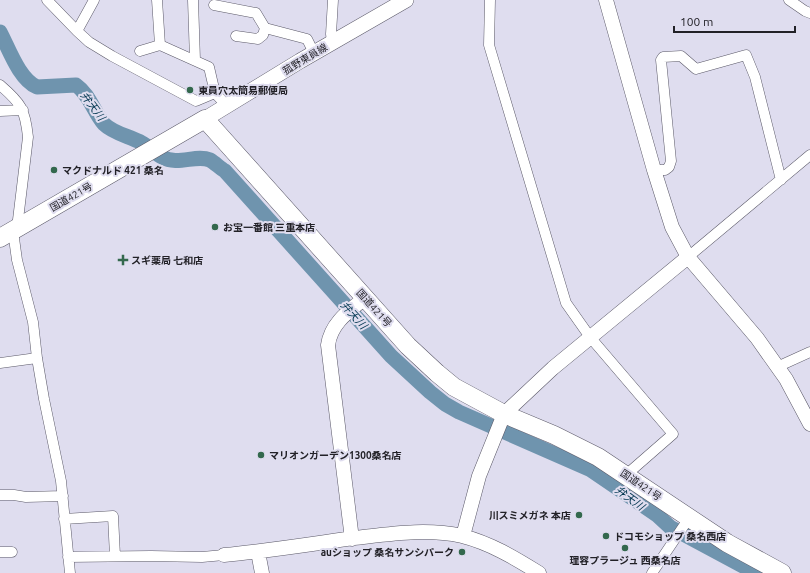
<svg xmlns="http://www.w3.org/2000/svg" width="810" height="573" font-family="Ubuntu,'Noto Sans JP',sans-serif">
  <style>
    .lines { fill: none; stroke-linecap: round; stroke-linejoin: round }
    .river { stroke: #6f94ae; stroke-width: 15 }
    .street-casing { stroke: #5b5968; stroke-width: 11 }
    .secondary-casing { stroke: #5b5968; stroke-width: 15 }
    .primary-casing { stroke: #5b5968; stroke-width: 16 }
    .highway-casing { stroke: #5b5968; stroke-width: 19 }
    .street { stroke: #fff; stroke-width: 10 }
    .secondary { stroke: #fff; stroke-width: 14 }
    .primary { stroke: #fff; stroke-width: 15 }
    .highway { stroke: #fff; stroke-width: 18 }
    .poi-dot { fill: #33684d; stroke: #dfddef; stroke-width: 1.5 }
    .labels { text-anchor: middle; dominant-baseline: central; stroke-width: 4; stroke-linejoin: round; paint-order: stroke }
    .street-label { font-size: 10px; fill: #222127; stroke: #dfddef }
    .poi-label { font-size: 10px; font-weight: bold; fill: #222127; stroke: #dfddef; text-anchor: start }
    .water-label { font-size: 11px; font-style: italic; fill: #023650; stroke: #dfddef }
  </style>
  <rect width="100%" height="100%" fill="#dfddef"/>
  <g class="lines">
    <!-- river -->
    <path class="river" d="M 0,32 C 9,49 19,79 37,87 L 76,85 C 90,95 93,111 104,124 C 114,134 130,136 142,143 C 149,147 155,153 162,157 C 178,166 196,154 210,160 C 215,163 220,168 225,171 L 391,356 L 430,392 L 445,404 L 459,412 L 591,470 L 657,515 L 670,527 L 756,573"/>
    <defs>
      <path id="street" d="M 47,0 L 77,31 L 89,42 L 112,56 L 196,101 L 215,93 L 227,106
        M 157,0 L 160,45 L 209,67 L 215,93
        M 193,0 L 195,60
        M 490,0 L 489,45 L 566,303 L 590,337 L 673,434 L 626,475
        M 789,0 L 805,11 L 810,13
        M 214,5 L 256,13 L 265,28 L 307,39 L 314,53
        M 77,31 L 94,0
        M 236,36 L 258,39 L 263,35 L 265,28
        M 332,42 L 331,34 L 333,0
        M 140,51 L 160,45
        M 0,85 C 21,103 25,109 28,137 L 17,228
        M 0,111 L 23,110
        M 654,170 L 665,170 L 669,167 L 671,161 L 661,60 L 663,57 L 681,56 L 696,69 L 746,55 L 755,77 L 781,180
        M 13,231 L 17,260 L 33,322 L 37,358 L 44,399 L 61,481 L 70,573
        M 688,257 L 810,155
        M 0,363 L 37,358
        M 777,367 L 810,352
        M 0,495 L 14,495 L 26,497 L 63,496
        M 64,519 L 113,516 L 115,556
        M 0,552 L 12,552
        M 68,557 L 151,556 L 202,557 L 224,555
        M 652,573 L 689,518"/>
      <path id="secondary" d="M 606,0 L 654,170 L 672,227 L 688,257 L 757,338 L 786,379 L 810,424
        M 463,536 L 479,476 L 504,414 L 553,368 L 688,257
        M 352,539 L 328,345 C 331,323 349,311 365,298
        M 258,552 L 262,573
        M 224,555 C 268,551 311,544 354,538 C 390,534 426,528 462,536 C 490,543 515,558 539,573"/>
      <path id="primary" d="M 205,119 L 300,61 L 406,0"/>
      <path id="highway" d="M 0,238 L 205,119 L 408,346 L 437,373 L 454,387 L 504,414 L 554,435 L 598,457 L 727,543 L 782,573"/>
    </defs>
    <!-- street casing -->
    <use href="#street" class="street-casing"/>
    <!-- secondary casing -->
    <use href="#secondary" class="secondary-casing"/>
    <!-- primary casing -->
    <use href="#primary" class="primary-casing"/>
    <!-- highway casing -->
    <use href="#highway" class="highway-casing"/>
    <!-- street -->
    <use href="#street" class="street"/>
    <!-- secondary -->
    <use href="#secondary" class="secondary"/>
    <!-- primary -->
    <use href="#primary" class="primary"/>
    <!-- highway -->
    <use href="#highway" class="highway"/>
  </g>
  <!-- markers -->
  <g class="poi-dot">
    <circle cx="190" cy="90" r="4"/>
    <circle cx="54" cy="170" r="4"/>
    <circle cx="215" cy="227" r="4"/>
    <path d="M121 254h4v4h4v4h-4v4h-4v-4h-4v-4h4z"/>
    <circle cx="261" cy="455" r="4"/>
    <circle cx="579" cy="515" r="4"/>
    <circle cx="606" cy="536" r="4"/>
    <circle cx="625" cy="548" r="4"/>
    <circle cx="462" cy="552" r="4"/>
  </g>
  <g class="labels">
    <!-- street labels -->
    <g class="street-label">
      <text transform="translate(305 59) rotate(-31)">菰野東員線</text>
      <text transform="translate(71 197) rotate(-30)">国道421号</text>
      <text transform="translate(374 308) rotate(48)">国道421号</text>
      <text transform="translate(641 485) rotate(34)">国道421号</text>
    </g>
    <!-- poi labels -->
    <g class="poi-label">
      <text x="198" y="90">東員穴太簡易郵便局</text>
      <text x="62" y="170">マクドナルド 421 桑名</text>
      <text x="223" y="227">お宝一番館 三重本店</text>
      <text x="131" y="260">スギ薬局 七和店</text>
      <text x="269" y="455">マリオンガーデン1300桑名店</text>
      <text x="571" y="515" text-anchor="end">川スミメガネ 本店</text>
      <text x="614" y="536">ドコモショップ 桑名西店</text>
      <text x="454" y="552" text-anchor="end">auショップ 桑名サンシパーク</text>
      <text x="625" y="560" text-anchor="middle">理容プラージュ 西桑名店</text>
    </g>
    <!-- water labels -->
    <g class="water-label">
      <text transform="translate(93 106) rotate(53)">弁天川</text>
      <text transform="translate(354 315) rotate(48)">弁天川</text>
      <text transform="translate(630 498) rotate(36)">弁天川</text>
    </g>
  </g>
  <!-- scale -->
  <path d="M674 26v6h121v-6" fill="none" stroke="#222127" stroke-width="2"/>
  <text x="680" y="26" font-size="12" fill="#222127" stroke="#dfddef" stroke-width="3" paint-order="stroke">100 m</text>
</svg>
